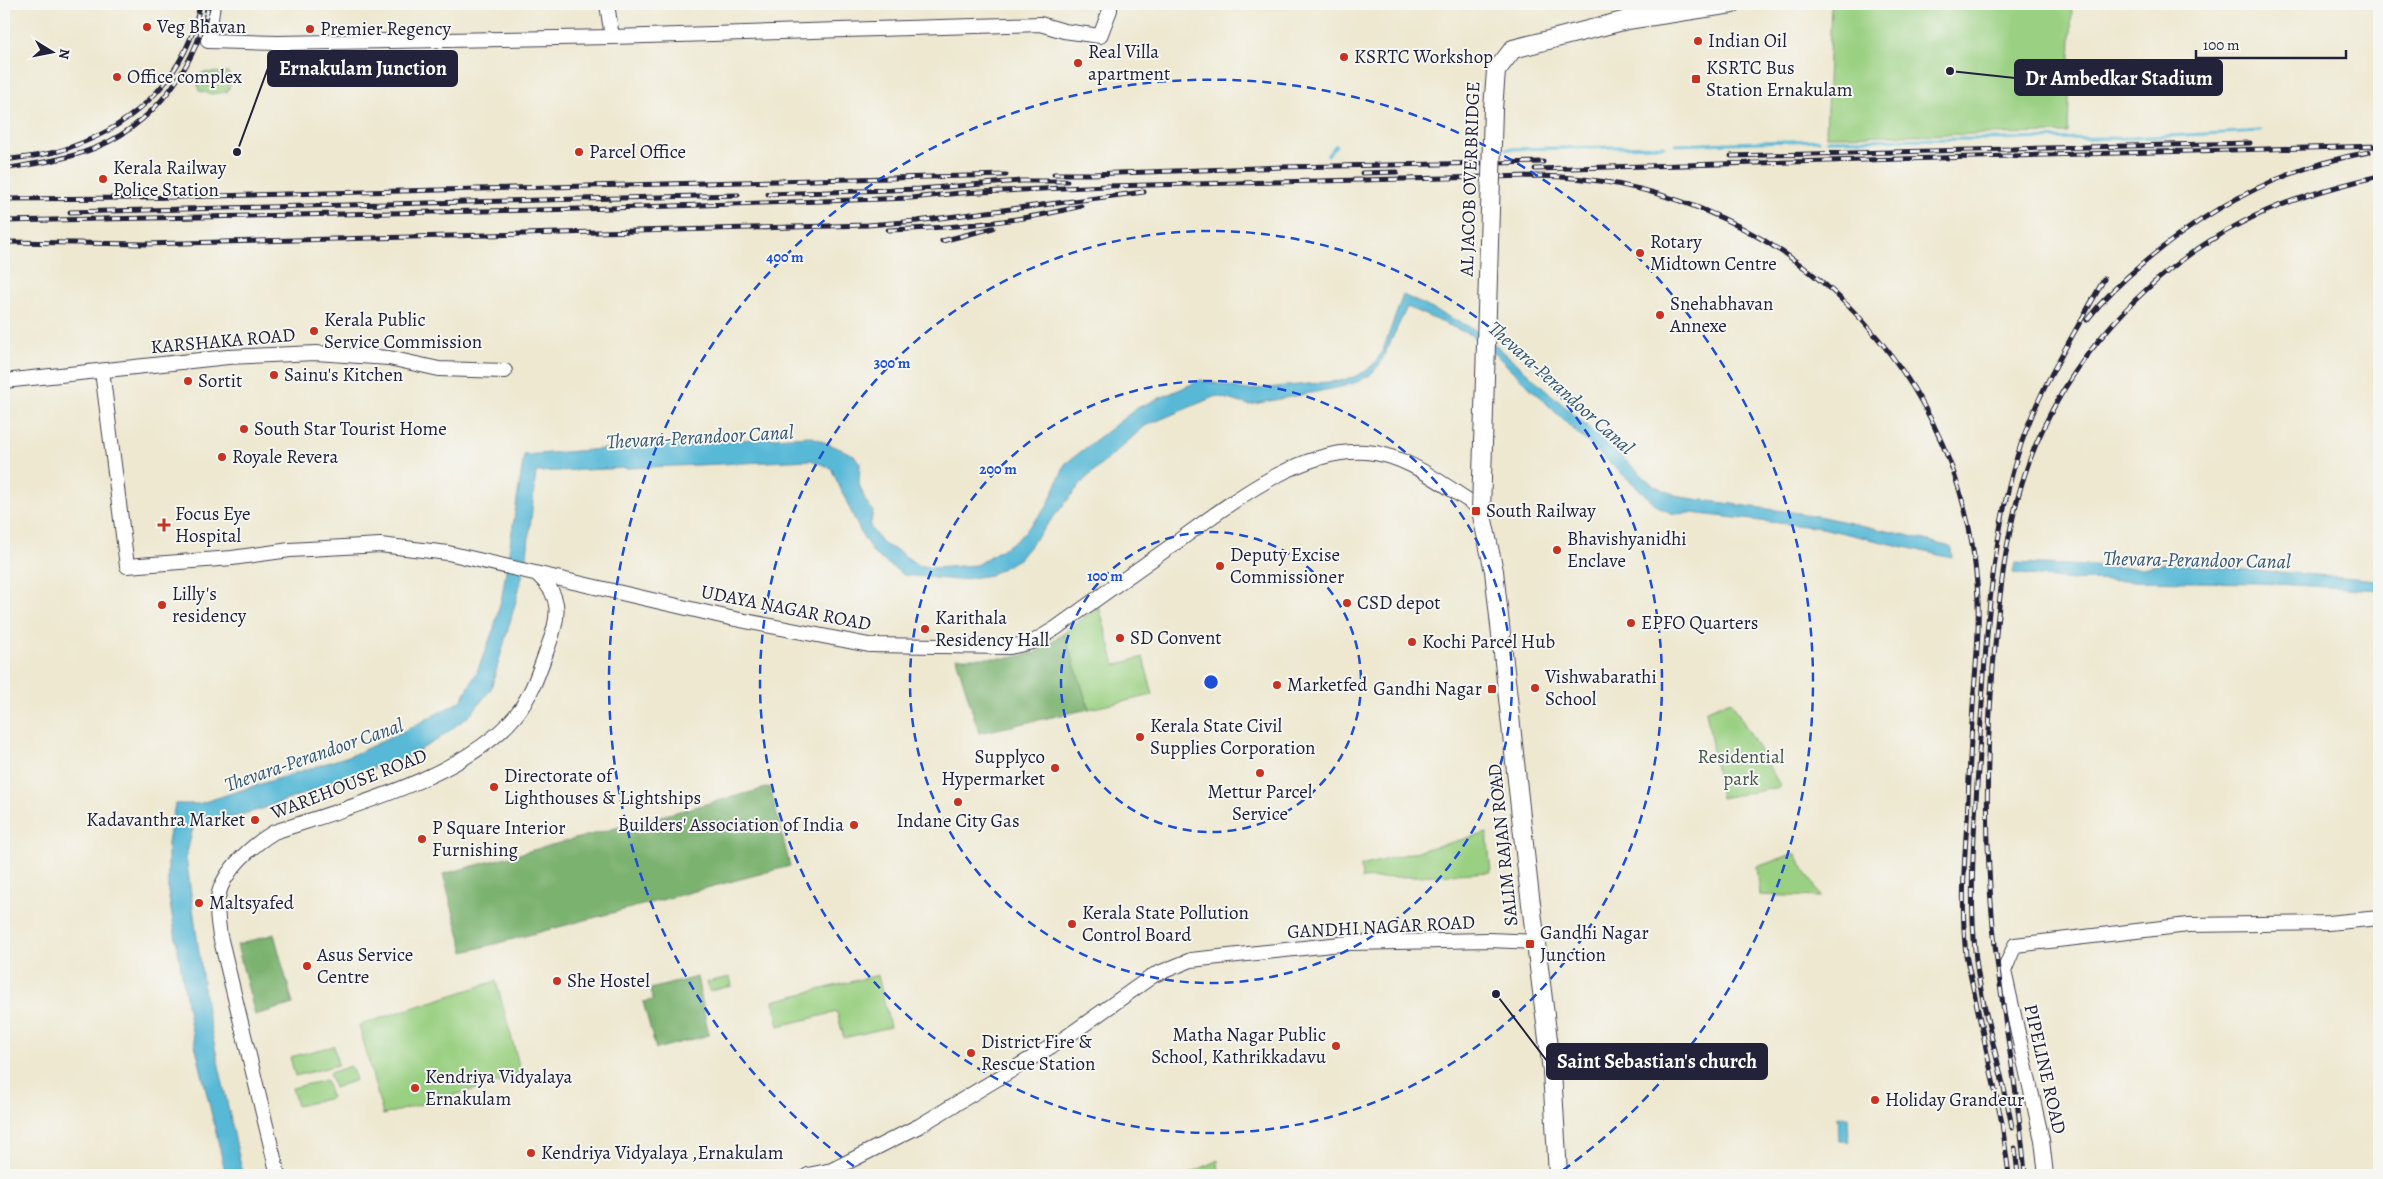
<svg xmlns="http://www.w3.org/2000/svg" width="2383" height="1179" font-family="Alegreya,serif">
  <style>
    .green { fill: #9ad081; stroke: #5e795e }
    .forest { fill: #7bb26f; stroke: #4e6a55 }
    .water { fill: #59b9d7; stroke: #3e6e89 }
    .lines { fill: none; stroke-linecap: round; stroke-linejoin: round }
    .stream { stroke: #59b9d7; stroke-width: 3 }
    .minor-casing { stroke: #414051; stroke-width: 16 }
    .major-casing { stroke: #414051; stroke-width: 20 }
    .minor { stroke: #fff; stroke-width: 14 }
    .major { stroke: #fff; stroke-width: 18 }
    .rail-casing { stroke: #22223b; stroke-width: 5 }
    .rail { stroke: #f6f6f2; stroke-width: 3; stroke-dasharray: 9; stroke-linecap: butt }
    .major-bridge-casing { stroke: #414051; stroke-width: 20; stroke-linecap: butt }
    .major-bridge { stroke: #fff; stroke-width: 18 }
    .ring { fill: none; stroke: #1d4ed8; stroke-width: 2.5; stroke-dasharray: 9 6 }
    .poi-dot { fill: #c8321e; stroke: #f6f6f2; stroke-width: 2 }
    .labels { text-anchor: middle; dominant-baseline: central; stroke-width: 4; stroke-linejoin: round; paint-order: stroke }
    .poi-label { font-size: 19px; fill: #22223b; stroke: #f6f6f2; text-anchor: start }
    .street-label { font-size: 19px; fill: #22223b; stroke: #f6f6f2 }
    .park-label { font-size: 19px; fill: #465650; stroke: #f6f6f2 }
    .water-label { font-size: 20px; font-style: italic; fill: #355772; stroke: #f6f6f2 }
    .centre { fill: #1d4ed8; stroke: #f6f6f2; stroke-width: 2.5 }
    .ring-label { font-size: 15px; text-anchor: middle; font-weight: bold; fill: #1d4ed8; stroke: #f6f6f2; stroke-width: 4; stroke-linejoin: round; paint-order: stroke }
    .leader { fill: none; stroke: #22223b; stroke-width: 2 }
    .callout-dot { fill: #22223b; stroke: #f6f6f2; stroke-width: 2 }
    .callout { fill: #22223b; stroke: #22223b; stroke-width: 2 }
    .callout-label { font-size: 20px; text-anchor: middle; font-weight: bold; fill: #fff }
  </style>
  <rect width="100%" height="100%" fill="#f6f6f2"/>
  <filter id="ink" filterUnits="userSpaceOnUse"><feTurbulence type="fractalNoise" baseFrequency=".02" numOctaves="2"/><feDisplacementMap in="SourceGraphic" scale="10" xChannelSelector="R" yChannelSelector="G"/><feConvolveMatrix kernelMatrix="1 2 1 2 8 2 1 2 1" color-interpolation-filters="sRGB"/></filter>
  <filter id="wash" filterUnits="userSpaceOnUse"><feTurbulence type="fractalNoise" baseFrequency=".0096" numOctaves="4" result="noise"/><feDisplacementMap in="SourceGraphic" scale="20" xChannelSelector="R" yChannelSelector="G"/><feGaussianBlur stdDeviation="1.12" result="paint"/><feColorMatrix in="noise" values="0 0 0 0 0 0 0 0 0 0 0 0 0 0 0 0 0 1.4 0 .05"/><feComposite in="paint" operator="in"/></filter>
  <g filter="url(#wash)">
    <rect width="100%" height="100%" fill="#eee8d0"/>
    <!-- green -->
    <path class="green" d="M 1831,4 L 2072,4 L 2068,133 L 1826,136 Z
      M 228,72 C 231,79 231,85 227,92 L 211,94 L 199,91 L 197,79 L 202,73 Z
      M 1099,606 L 1115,665 L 1143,657 L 1153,695 L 1089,709 L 1064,633 Z
      M 1731,701 L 1781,787 L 1721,798 L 1706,710 Z
      M 1487,833 L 1491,872 L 1362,879 L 1361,866 Z
      M 1795,853 L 1821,897 L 1760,895 L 1757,867 Z
      M 878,975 L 890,1027 L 844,1038 L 837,1012 L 779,1026 L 773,1001 Z
      M 730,977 L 732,986 L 709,991 L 707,982 Z
      M 496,981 L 522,1076 L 383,1115 L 359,1025 Z
      M 334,1046 L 338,1065 L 295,1076 L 290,1057 Z
      M 351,1066 L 356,1080 L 334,1088 L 329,1073 Z
      M 326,1080 L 331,1098 L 297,1106 L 292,1088 Z
      M 1218,1160 L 1219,1175 L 1187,1175 Z"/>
    <!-- forest -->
    <path class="forest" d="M 1064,633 L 1089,709 L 979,733 L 956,658 L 1009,658 L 1035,653 Z
      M 770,787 L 790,866 L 464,952 L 443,874 Z
      M 274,934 L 293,1004 L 255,1015 L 237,945 Z
      M 697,977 L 709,1035 L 656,1049 L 643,1002 L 653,1000 L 650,989 Z"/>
    <!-- water -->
    <path class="water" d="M 1403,295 L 1472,328 L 1497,346 L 1653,485 L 1680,497 L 1813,515 L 1906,535 L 1951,547 L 1952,558 L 1822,528 L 1691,513 L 1674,514 L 1660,508 L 1577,433 L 1496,355 L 1471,335 L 1407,307 L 1380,364 L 1370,375 L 1357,382 L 1341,387 L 1249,405 L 1216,396 L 1145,426 L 1084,480 L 1019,559 L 990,575 L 958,580 L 904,575 L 874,554 L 861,533 L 831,468 L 811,460 L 536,472 L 527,556 L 516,601 L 491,689 L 470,715 L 437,740 L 409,756 L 262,809 L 193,828 L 186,857 L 207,1011 L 243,1175 L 226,1175 L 191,1027 L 168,892 L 168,842 L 175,804 L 198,804 L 355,754 L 400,733 L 461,701 L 477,672 L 494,628 L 502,596 L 524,455 L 684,443 L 810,436 L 854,455 L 860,464 L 859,484 L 866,502 L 873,511 L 870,527 L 883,544 L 898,551 L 918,565 L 933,568 L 976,565 L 1017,540 L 1047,507 L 1065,464 L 1137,408 L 1201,380 L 1247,390 L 1339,381 L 1354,377 L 1366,371 L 1376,362 L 1383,350 Z
      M 2015,563 L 2143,568 L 2165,563 L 2379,580 L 2379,590 L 2259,583 L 2071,580 L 2013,573 Z
      M 1838,1117 L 1848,1117 L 1849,1141 L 1839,1141 Z"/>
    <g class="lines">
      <!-- stream -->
      <path class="stream" d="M 1827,140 L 2131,138 L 2261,131
        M 1675,145 L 1819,140
        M 1506,149 L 1664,146
        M 1328,155 L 1336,145"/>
    </g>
  </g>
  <g filter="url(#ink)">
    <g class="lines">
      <defs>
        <path id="minor" d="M 213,4 L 208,41 L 278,43 L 612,37 L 1040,24 L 1064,31 L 1100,36 L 1110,10 L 1110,4
          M 607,4 L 612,37
          M 102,371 L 127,566 L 232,558 L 290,550 L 380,545 L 448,553 L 730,618 L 869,645 L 1010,647 L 1033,642 L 1056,628 C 1095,600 1134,572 1174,544 C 1226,507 1299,447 1366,452 C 1405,454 1442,484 1474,504 L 1481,511
          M 4,381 L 228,357 L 316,353 L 389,358 L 439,369 L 505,371
          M 278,1175 L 220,936 C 218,923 216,910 218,897 C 223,870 253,845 274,832 C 347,808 467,776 516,715 C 531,697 540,669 548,647 C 559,618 563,597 538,575
          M 808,1175 L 832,1170 L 919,1126 L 1065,1038 L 1154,975 L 1191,960 L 1350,943 L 1488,940 L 1536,942
          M 2046,1175 L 2042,1140 L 2004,971 L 2015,945 L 2188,925 L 2328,923 L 2379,918"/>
        <path id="major" d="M 1493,109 L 1496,71 L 1513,49 L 1627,20 L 1732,4
          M 1481,511 L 1494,571 L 1528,880 L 1552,1071 L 1558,1175"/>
      </defs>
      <!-- minor casing -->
      <use href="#minor" class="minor-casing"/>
      <!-- major casing -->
      <use href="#major" class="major-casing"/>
      <!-- minor -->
      <use href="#minor" class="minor"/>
      <!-- major -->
      <use href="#major" class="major"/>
      <defs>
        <path id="rail" d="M 1731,156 L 2250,143
          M 4,160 C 26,157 50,155 71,147 C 137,124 188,74 200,4
          M 4,169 C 26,165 49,162 71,156 C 145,137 193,76 209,4
          M 1535,169 L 2379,146
          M 1362,173 L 1397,172
          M 1054,174 L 1096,174
          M 1091,174 L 1282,167 L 1543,162
          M 768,194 L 919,189 L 1021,181 L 1067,181
          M 4,199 L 136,198 L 1006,175
          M 70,212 L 738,195
          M 4,221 L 581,209 L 911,198 L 960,193 L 1107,186 L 1537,176 C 1766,179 1958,352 1977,583 C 1980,619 1977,655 1974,691 C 1971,734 1969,777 1967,821 C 1964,867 1961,908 1966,955 L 2002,1123 L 2009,1175
          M 888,230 C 953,228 1019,222 1081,206
          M 942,241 L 993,228
          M 4,242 L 144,244 L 868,225 L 917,221 L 1144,192
          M 2087,320 C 2104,298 2125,278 2146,261 C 2211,206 2286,167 2369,152
          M 2012,1128 C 2003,1072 1983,1017 1976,960 C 1968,891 1975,823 1979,753 C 1985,658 1989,548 2017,457 C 2036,392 2073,337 2104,279
          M 2015,1148 L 2018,1175
          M 2025,1175 C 2019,1092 2001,1009 1993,926 C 1985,841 1986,754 1993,668 C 1999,599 2005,528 2029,462 C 2066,361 2147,271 2243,222 C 2286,200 2333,187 2379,176"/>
      </defs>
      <!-- rail casing -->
      <use href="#rail" class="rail-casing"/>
      <!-- rail -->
      <use href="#rail" class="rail"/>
      <defs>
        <path id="major-bridge" d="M 1481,511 L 1493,109"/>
      </defs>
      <!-- major-bridge casing -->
      <use href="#major-bridge" class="major-bridge-casing"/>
      <!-- major-bridge -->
      <use href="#major-bridge" class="major-bridge"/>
    </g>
  </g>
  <!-- distance rings -->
  <g class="ring">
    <circle cx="1211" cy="682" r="150"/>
    <circle cx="1211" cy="682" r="301"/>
    <circle cx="1211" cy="682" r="451"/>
    <path d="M866 1175A602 602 0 1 1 1556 1175"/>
  </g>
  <!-- markers -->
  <g class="poi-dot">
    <circle cx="147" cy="27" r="5"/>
    <circle cx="310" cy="29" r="5"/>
    <circle cx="1698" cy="41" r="5"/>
    <circle cx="1344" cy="57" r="5"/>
    <circle cx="1078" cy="63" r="5"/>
    <circle cx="117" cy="77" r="5"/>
    <rect x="1691" y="74" width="10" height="10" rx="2.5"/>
    <circle cx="579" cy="152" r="5"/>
    <circle cx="103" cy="179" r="5"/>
    <circle cx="1640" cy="253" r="5"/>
    <circle cx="1660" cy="315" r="5"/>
    <circle cx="314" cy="331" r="5"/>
    <circle cx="274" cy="375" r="5"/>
    <circle cx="188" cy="381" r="5"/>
    <circle cx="244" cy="429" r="5"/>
    <circle cx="222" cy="457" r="5"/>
    <rect x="1471" y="506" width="10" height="10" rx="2.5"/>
    <path d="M161.5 517.5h5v5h5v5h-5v5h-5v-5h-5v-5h5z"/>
    <circle cx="1557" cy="550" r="5"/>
    <circle cx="1220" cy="566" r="5"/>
    <circle cx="1347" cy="603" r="5"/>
    <circle cx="162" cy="605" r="5"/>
    <circle cx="1631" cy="623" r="5"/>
    <circle cx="925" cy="629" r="5"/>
    <circle cx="1120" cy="638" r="5"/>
    <circle cx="1412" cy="642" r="5"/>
    <circle cx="1277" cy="685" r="5"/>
    <circle cx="1535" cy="688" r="5"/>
    <rect x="1487" y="684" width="10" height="10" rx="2.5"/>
    <circle cx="1140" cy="737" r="5"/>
    <circle cx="1055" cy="768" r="5"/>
    <circle cx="1260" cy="773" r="5"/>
    <circle cx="494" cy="787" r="5"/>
    <circle cx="958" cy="802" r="5"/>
    <circle cx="255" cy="820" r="5"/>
    <circle cx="854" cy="825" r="5"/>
    <circle cx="422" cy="839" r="5"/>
    <circle cx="199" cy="903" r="5"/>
    <circle cx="1072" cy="924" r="5"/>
    <rect x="1525" y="939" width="10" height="10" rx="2.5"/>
    <circle cx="307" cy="966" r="5"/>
    <circle cx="557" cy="981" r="5"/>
    <circle cx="1336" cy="1046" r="5"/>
    <circle cx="971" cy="1053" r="5"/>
    <circle cx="415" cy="1088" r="5"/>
    <circle cx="1875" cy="1100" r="5"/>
    <circle cx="531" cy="1153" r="5"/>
  </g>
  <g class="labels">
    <!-- poi labels -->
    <g class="poi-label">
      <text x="157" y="27">Veg Bhavan</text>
      <text x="320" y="29">Premier Regency</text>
      <text x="1708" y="41">Indian Oil</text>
      <text x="1088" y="52">Real Villa<tspan x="1088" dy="22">apartment</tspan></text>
      <text x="1354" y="57">KSRTC Workshop</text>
      <text x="1706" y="68">KSRTC Bus<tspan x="1706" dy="22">Station Ernakulam</tspan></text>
      <text x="127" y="77">Office complex</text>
      <text x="589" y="152">Parcel Office</text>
      <text x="113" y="168">Kerala Railway<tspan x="113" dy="22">Police Station</tspan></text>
      <text x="1650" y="242">Rotary<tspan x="1650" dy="22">Midtown Centre</tspan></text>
      <text x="1670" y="304">Snehabhavan<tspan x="1670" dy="22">Annexe</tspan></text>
      <text x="324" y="320">Kerala Public<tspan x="324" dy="22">Service Commission</tspan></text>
      <text x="284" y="375">Sainu's Kitchen</text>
      <text x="198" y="381">Sortit</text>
      <text x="254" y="429">South Star Tourist Home</text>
      <text x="232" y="457">Royale Revera</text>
      <text x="1486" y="511">South Railway</text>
      <text x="175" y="514">Focus Eye<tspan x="175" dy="22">Hospital</tspan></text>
      <text x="1567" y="539">Bhavishyanidhi<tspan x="1567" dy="22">Enclave</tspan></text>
      <text x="1230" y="555">Deputy Excise<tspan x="1230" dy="22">Commissioner</tspan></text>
      <text x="172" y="594">Lilly's<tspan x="172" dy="22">residency</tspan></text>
      <text x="1357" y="603">CSD depot</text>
      <text x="935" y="618">Karithala<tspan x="935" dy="22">Residency Hall</tspan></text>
      <text x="1641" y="623">EPFO Quarters</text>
      <text x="1130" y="638">SD Convent</text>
      <text x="1422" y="642">Kochi Parcel Hub</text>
      <text x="1545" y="677">Vishwabarathi<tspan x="1545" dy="22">School</tspan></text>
      <text x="1287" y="685">Marketfed</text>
      <text x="1482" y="689" text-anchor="end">Gandhi Nagar</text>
      <text x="1150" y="726">Kerala State Civil<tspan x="1150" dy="22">Supplies Corporation</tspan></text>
      <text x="1045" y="757" text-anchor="end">Supplyco<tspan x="1045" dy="22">Hypermarket</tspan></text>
      <text x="504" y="776">Directorate of<tspan x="504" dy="22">Lighthouses &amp; Lightships</tspan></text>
      <text x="1260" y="792" text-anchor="middle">Mettur Parcel<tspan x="1260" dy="22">Service</tspan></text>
      <text x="245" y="820" text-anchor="end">Kadavanthra Market</text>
      <text x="958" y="821" text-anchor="middle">Indane City Gas</text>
      <text x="844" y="825" text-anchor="end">Builders' Association of India</text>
      <text x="432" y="828">P Square Interior<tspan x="432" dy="22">Furnishing</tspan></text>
      <text x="209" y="903">Maltsyafed</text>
      <text x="1082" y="913">Kerala State Pollution<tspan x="1082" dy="22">Control Board</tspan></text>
      <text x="1540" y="933">Gandhi Nagar<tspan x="1540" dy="22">Junction</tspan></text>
      <text x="317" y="955">Asus Service<tspan x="317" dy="22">Centre</tspan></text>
      <text x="567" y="981">She Hostel</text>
      <text x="1326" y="1035" text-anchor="end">Matha Nagar Public<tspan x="1326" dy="22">School, Kathrikkadavu</tspan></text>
      <text x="981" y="1042">District Fire &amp;<tspan x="981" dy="22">Rescue Station</tspan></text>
      <text x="425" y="1077">Kendriya Vidyalaya<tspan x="425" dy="22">Ernakulam</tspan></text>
      <text x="1885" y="1100">Holiday Grandeur</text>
      <text x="541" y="1153">Kendriya Vidyalaya ,Ernakulam</text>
    </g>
    <!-- street labels -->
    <g class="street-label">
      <text transform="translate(1470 179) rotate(-88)">AL JACOB OVERBRIDGE</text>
      <text transform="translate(223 341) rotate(-5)">KARSHAKA ROAD</text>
      <text transform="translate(786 608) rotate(11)">UDAYA NAGAR ROAD</text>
      <text transform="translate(349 784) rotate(-21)">WAREHOUSE ROAD</text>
      <text transform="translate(1503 845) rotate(-96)">SALIM RAJAN ROAD</text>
      <text transform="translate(1381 927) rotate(-3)">GANDHI NAGAR ROAD</text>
      <text transform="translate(2045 1069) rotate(77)">PIPELINE ROAD</text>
    </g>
    <!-- park labels -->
    <g class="park-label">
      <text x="1741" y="757">Residential<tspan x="1741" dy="22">park</tspan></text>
    </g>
    <!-- water labels -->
    <g class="water-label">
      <text transform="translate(1561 388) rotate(42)">Thevara-Perandoor Canal</text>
      <text transform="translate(700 437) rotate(-3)">Thevara-Perandoor Canal</text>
      <text transform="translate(2197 560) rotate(1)">Thevara-Perandoor Canal</text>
      <text transform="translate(314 755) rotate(-19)">Thevara-Perandoor Canal</text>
    </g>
  </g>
  <circle cx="1211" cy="682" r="8" class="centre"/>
  <g class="ring-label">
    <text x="785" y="262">400 m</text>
    <text x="892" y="368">300 m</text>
    <text x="998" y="474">200 m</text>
    <text x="1105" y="581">100 m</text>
  </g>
  <!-- callouts -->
  <path class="leader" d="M237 152L268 68M1950 71L2015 78M1496 994L1547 1061"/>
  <g class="callout-dot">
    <circle cx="237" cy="152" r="5"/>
    <circle cx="1950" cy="71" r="5"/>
    <circle cx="1496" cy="994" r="5"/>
  </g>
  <g class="callout">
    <rect x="268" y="51" width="189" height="35" rx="5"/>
    <rect x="2015" y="60" width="207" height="35" rx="5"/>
    <rect x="1547" y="1044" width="220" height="35" rx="5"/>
  </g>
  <g class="callout-label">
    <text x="363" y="75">Ernakulam Junction</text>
    <text x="2119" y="85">Dr Ambedkar Stadium</text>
    <text x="1657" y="1068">Saint Sebastian's church</text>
  </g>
  <!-- margin -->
  <rect width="2383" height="1179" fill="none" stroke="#f6f6f2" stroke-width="20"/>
  <!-- north arrow -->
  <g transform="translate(52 52) rotate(100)" stroke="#f6f6f2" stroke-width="4" paint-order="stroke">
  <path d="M0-4L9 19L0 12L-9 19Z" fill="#22223b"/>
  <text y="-8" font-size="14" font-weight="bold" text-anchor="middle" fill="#22223b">N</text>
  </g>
  <!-- scale -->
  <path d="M2196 50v8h150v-8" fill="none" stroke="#22223b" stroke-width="2.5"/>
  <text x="2203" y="50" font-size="15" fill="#22223b" stroke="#f6f6f2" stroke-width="4" paint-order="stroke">100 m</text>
</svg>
